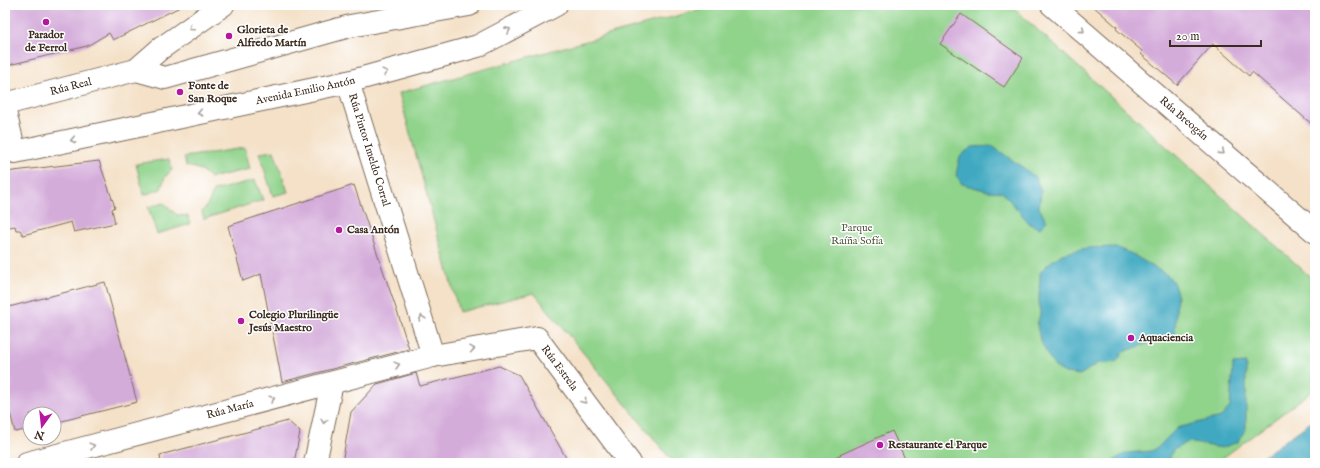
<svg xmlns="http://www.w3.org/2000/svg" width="1320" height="468" font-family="'IM FELL English',serif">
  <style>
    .green { fill: #90d38b; stroke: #667e54 }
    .water { fill: #41a9c1; stroke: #3e6a70 }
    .building { fill: #d4acda }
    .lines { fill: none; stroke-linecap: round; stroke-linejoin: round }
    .minor-casing { stroke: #7c6a5a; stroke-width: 24 }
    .minor { stroke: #fff; stroke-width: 22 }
    .oneway { stroke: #a79f9a }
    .poi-dot { fill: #b5179e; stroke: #fff; stroke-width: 1.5 }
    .labels { text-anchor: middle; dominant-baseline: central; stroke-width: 3; stroke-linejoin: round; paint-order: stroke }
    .poi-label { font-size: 11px; font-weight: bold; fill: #3b2a1e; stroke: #fff; text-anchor: start }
    .street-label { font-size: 11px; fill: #3b2a1e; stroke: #fff }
    .park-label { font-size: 11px; fill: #545d3f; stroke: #fff }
  </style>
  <rect width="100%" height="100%" fill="#fff"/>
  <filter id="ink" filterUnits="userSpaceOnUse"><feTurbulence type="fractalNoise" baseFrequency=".025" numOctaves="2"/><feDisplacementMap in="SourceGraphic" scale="8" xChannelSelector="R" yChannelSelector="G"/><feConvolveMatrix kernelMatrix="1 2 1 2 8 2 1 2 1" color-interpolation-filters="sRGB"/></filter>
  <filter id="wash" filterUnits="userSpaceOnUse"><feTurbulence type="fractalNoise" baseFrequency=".012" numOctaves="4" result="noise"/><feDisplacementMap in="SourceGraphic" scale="16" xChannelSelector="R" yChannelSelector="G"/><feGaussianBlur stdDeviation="0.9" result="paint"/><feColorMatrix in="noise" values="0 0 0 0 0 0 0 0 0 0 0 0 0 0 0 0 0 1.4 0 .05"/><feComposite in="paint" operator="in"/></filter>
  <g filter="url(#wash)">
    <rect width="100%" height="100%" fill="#f4e1c8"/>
    <!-- green -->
    <path class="green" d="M 716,5 L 1010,5 L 1315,281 L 1315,389 L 1216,463 L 674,463 L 534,293 L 459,312 L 399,93 Z
      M 245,148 L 250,169 L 210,178 C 203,170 197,168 186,166 L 184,157 Z
      M 274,151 L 288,192 L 273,196 L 259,153 Z
      M 169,159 L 172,170 L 165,177 L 161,189 L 144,195 L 136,164 Z
      M 255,180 L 263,200 L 204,219 L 202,211 C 208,205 211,199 213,191 Z
      M 164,203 L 177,215 L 188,216 L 190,224 L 157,234 L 148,207 Z"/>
    <!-- water -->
    <path class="water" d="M 992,146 L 1025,169 L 1036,178 L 1041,192 L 1039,208 L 1047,221 L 1040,228 L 1031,225 L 1002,192 L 988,191 L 962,184 L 956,175 L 960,156 L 972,147 Z
      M 1116,247 L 1132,254 L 1167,275 L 1173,282 L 1177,293 L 1175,334 L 1123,352 L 1117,361 L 1110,363 L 1098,363 L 1080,375 L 1065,373 L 1055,367 L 1051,361 L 1040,340 L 1037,325 L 1040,314 L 1039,300 L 1040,273 L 1048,264 L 1062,254 L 1086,248 Z
      M 1246,363 L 1246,428 L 1238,442 L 1222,448 L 1188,442 L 1173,450 L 1168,463 L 1109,463 L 1126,453 L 1151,451 L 1157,448 L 1177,428 L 1221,417 L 1230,407 L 1233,364 Z
      M 1315,419 L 1315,463 L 1254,463 Z"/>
    <g id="blocks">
      <!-- building -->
      <path class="building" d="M 5,5 L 184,5 L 113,40 L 109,33 L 87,46 L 5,66 Z
        M 1092,5 L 1315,5 L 1315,127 L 1252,72 L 1249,76 L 1213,44 L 1177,85 L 1141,54 L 1142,51 L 1116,29 L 1117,27 Z
        M 961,14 L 1023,58 L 1004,87 L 940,44 Z
        M 99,161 L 115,207 L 112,209 L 115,223 L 74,232 L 71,222 L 23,235 L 20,230 L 16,230 L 15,226 L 5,228 L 5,172 Z
        M 354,185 L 400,320 L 409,349 L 282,382 L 261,274 L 243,281 L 228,226 Z
        M 105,282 L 137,402 L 54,423 L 54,414 L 30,414 L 30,429 L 15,432 L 5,393 L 5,308 Z
        M 499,366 L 519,375 L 569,463 L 342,463 L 351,412 L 377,384 L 416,373 L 420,386 Z
        M 288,421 L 300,432 L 294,463 L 161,463 L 160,455 Z
        M 892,431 L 907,463 L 822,463 Z"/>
    </g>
  </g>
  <g filter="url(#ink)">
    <use href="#blocks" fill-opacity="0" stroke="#7c6a5a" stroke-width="1"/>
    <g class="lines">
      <defs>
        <g id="minor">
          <path id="s1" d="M 1052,5 L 1315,232"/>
          <path d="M 136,70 L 165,78 L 350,26 L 469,5"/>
          <path id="s2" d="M 348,82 L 433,356"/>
          <path id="s3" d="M 5,104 L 136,70 L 160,49 L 223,5"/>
          <path id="s4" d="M 5,112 L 15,152 L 348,82 L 478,46 L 556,5"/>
          <path id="s5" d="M 27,463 L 433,356 L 537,338 L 630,463"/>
          <path d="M 315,463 L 332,383"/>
        </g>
      </defs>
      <!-- minor casing -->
      <use href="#minor" class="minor-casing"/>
      <!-- minor -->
      <use href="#minor" class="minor"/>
    </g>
    <!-- one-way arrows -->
    <defs><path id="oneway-chevron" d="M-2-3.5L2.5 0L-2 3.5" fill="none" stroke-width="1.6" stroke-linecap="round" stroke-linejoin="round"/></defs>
    <g class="oneway">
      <use href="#oneway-chevron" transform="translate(191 28) rotate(145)"/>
      <use href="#oneway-chevron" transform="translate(508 30) rotate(-28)"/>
      <use href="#oneway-chevron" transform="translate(1082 30) rotate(41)"/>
      <use href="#oneway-chevron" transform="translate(385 72) rotate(-15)"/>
      <use href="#oneway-chevron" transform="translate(200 113) rotate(168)"/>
      <use href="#oneway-chevron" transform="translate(73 140) rotate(168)"/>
      <use href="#oneway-chevron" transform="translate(1222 152) rotate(41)"/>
      <use href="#oneway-chevron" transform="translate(422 318) rotate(-107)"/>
      <use href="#oneway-chevron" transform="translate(472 349) rotate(-9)"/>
      <use href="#oneway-chevron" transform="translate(397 365) rotate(-15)"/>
      <use href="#oneway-chevron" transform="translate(272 399) rotate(-15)"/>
      <use href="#oneway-chevron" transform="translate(584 401) rotate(53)"/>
      <use href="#oneway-chevron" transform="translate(324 421) rotate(101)"/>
      <use href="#oneway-chevron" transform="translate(92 446) rotate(-15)"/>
    </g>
  </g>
  <!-- markers -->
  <g class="poi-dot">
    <circle cx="46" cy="22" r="4"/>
    <circle cx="229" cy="36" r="4"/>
    <circle cx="180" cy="92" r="4"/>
    <circle cx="339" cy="230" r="4"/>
    <circle cx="241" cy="321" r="4"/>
    <circle cx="1131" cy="338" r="4"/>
    <circle cx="880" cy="445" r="4"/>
  </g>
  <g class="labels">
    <!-- poi labels -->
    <g class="poi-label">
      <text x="237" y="30">Glorieta de<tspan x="237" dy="13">Alfredo Martín</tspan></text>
      <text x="46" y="35" text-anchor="middle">Parador<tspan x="46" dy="13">de Ferrol</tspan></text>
      <text x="188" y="86">Fonte de<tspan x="188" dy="13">San Roque</tspan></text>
      <text x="347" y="230">Casa Antón</text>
      <text x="249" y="315">Colegio Plurilingüe<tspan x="249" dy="13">Jesús Maestro</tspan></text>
      <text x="1139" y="338">Aquaciencia</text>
      <text x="888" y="445">Restaurante el Parque</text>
    </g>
    <!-- street labels -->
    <g class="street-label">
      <text stroke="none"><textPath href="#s3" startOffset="68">Rúa Real</textPath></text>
      <text stroke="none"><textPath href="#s4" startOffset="338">Avenida Emilio Antón</textPath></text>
      <text stroke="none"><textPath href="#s1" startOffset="174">Rúa Breogán</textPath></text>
      <text stroke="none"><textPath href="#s2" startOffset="71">Rúa Pintor Imeldo Corral</textPath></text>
      <text stroke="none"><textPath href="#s5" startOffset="563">Rúa Estrela</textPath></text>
      <text stroke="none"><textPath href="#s5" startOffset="210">Rúa María</textPath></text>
    </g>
    <!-- park labels -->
    <g class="park-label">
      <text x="857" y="228">Parque<tspan x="857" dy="13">Raíña Sofía</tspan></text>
    </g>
  </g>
  <!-- margin -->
  <rect width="1320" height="468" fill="none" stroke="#fff" stroke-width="20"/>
  <!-- north arrow -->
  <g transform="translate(42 426) rotate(195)"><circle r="19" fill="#ffffff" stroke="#b1aaa5"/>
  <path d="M0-3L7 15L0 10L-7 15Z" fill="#b5179e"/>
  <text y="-6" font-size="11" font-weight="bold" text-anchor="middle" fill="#3b2a1e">N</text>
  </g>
  <!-- scale -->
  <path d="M1170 40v6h91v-6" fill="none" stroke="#3b2a1e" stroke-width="2"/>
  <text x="1176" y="40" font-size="12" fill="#3b2a1e" stroke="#ffffff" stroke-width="3" paint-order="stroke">20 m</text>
</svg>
